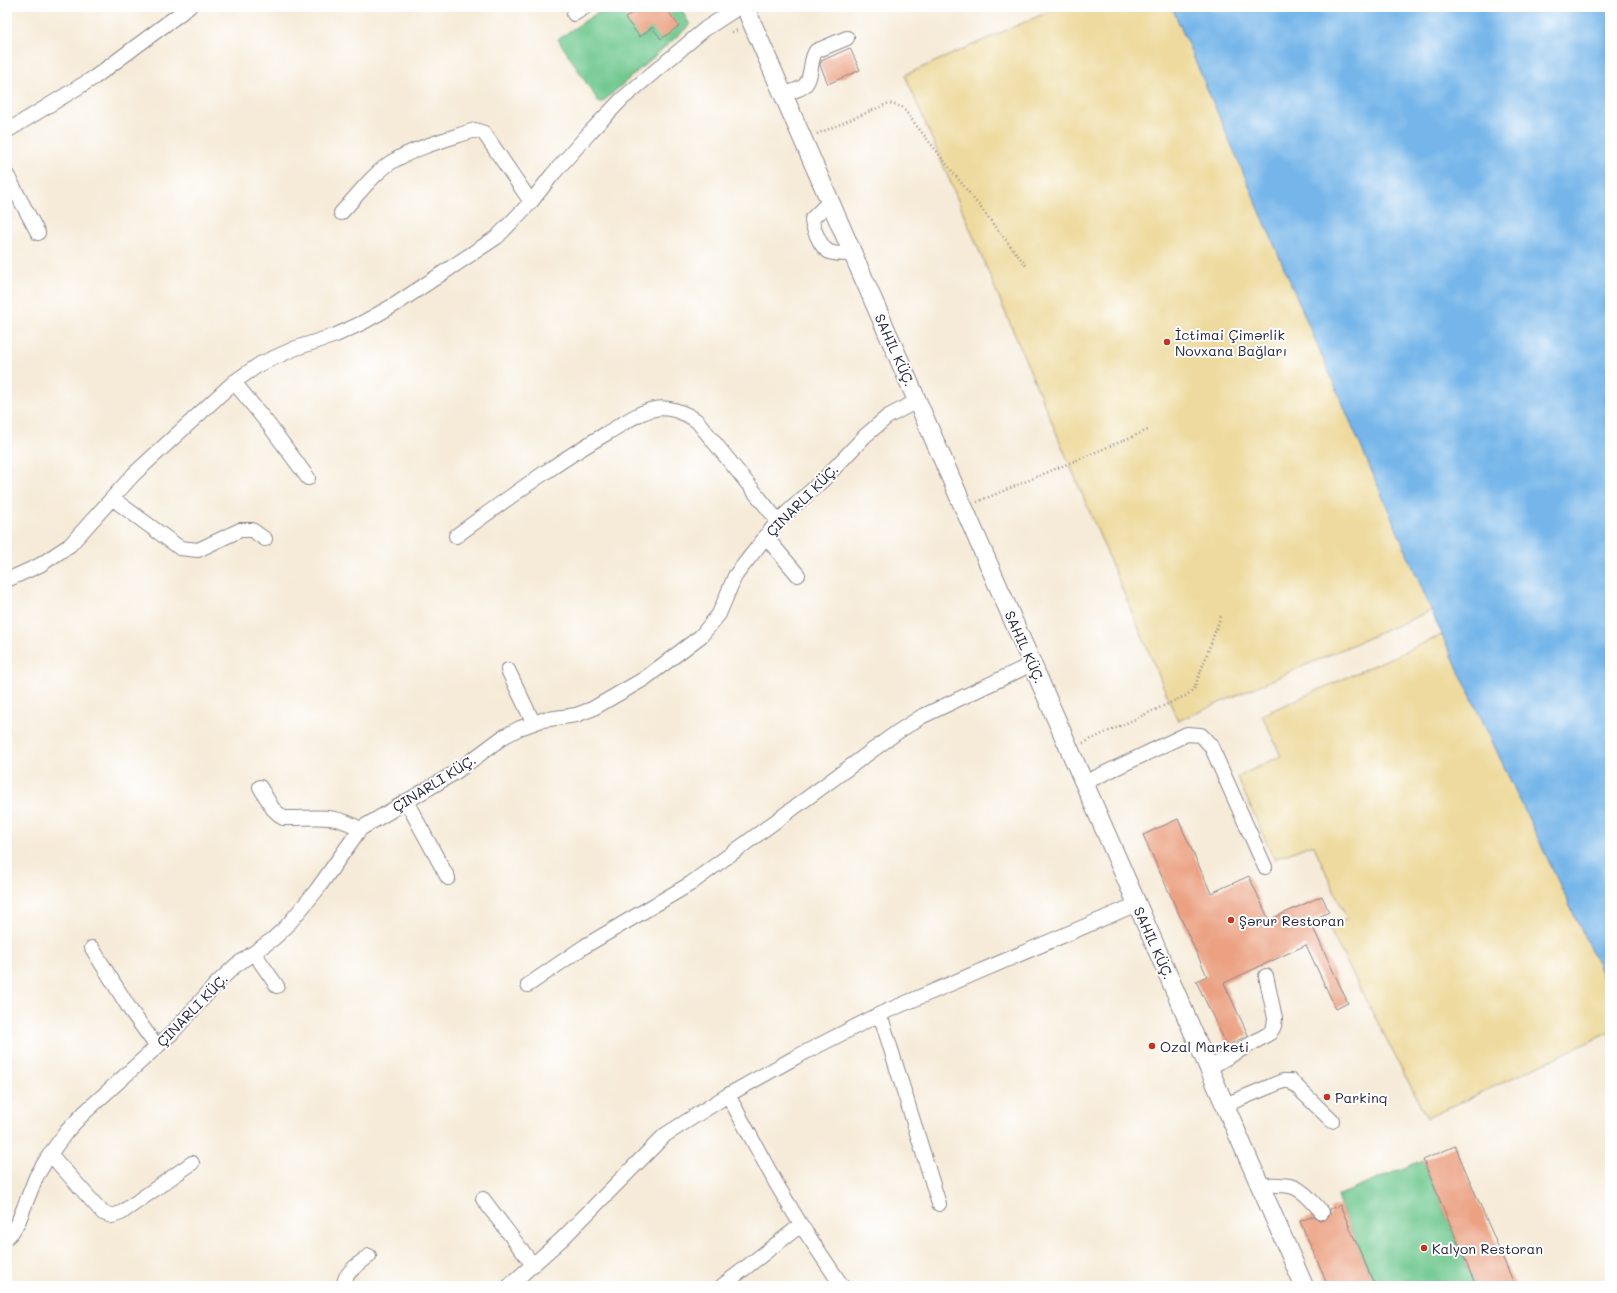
<svg xmlns="http://www.w3.org/2000/svg" width="1617" height="1293" font-family="Mali,sans-serif">
  <style>
    .green { fill: #6fc88f; stroke: #487565 }
    .sand { fill: #eeda9e; stroke: #887e6c }
    .water { fill: #75b5e9; stroke: #4c6c92 }
    .building { fill: #eba182 }
    .lines { fill: none; stroke-linecap: round; stroke-linejoin: round }
    .minor-casing { stroke: #8c868a; stroke-width: 16 }
    .major-casing { stroke: #8c868a; stroke-width: 20 }
    .path { stroke: #8c868a; stroke-width: 2.5; stroke-dasharray: 1 3; stroke-linecap: butt }
    .minor { stroke: #fff; stroke-width: 14 }
    .major { stroke: #fff; stroke-width: 18 }
    .poi-dot { fill: #c8321e; stroke: #fff; stroke-width: 1.5 }
    .labels { text-anchor: middle; dominant-baseline: central; stroke-width: 4; stroke-linejoin: round; paint-order: stroke }
    .poi-label { font-size: 14px; fill: #22223b; stroke: #fff; text-anchor: start }
    .street-label { font-size: 14px; fill: #22223b; stroke: #fff }
  </style>
  <rect width="100%" height="100%" fill="#fff"/>
  <filter id="ink" filterUnits="userSpaceOnUse"><feTurbulence type="fractalNoise" baseFrequency=".025" numOctaves="2"/><feDisplacementMap in="SourceGraphic" scale="8" xChannelSelector="R" yChannelSelector="G"/><feConvolveMatrix kernelMatrix="1 2 1 2 8 2 1 2 1" color-interpolation-filters="sRGB"/></filter>
  <filter id="wash" filterUnits="userSpaceOnUse"><feTurbulence type="fractalNoise" baseFrequency=".012" numOctaves="4" result="noise"/><feDisplacementMap in="SourceGraphic" scale="16" xChannelSelector="R" yChannelSelector="G"/><feGaussianBlur stdDeviation="0.9" result="paint"/><feColorMatrix in="noise" values="0 0 0 0 0 0 0 0 0 0 0 0 0 0 0 0 0 1.4 0 .05"/><feComposite in="paint" operator="in"/></filter>
  <g filter="url(#wash)">
    <rect width="100%" height="100%" fill="#f6ebd8"/>
    <!-- green -->
    <path class="green" d="M 606,7 L 680,7 L 690,25 L 600,104 L 558,39 Z
      M 1423,1160 L 1476,1286 L 1375,1286 L 1340,1205 L 1337,1196 Z"/>
    <!-- sand -->
    <path class="sand" d="M 1059,7 L 1172,7 L 1432,610 L 1178,721 L 905,75 Z
      M 1442,635 L 1610,991 L 1610,1032 L 1427,1118 L 1329,928 L 1347,919 L 1313,844 L 1274,859 L 1237,777 L 1281,756 L 1262,715 Z"/>
    <!-- water -->
    <path class="water" d="M 1172,7 L 1610,7 L 1610,991 L 1442,635 Z"/>
    <g id="blocks">
      <!-- building -->
      <path class="building" d="M 640,7 L 665,7 L 679,26 L 661,39 L 652,27 L 640,37 L 625,18 Z
        M 850,48 L 860,70 L 828,84 L 820,65 L 821,61 Z
        M 1178,819 L 1211,893 L 1249,876 L 1269,920 L 1322,896 L 1329,912 L 1310,921 L 1348,1003 L 1336,1009 L 1306,945 L 1224,983 L 1248,1035 L 1227,1046 L 1196,981 L 1207,976 L 1143,835 Z
        M 1455,1146 L 1515,1286 L 1476,1286 L 1423,1160 Z
        M 1340,1205 L 1375,1286 L 1328,1286 L 1300,1221 L 1314,1216 L 1319,1220 L 1324,1220 L 1330,1215 L 1330,1209 Z"/>
    </g>
  </g>
  <g filter="url(#ink)">
    <use href="#blocks" fill-opacity="0" stroke="#8c868a" stroke-width="1"/>
    <g class="lines">
      <defs>
        <path id="minor" d="M 574,14 L 585,7
          M 784,95 C 789,92 799,90 804,86 C 813,78 809,60 816,51 L 847,38
          M 7,131 L 95,77 L 189,7
          M 7,175 L 38,233
          M 830,201 L 812,219 C 812,227 815,231 818,238 C 827,257 834,253 853,254
          M 341,213 C 356,197 376,170 395,160 C 420,146 448,139 475,130 L 484,133 L 531,202
          M 234,382 L 269,425 L 308,478
          M 113,499 L 180,548 L 198,550 L 240,530 L 252,530 L 265,539
          M 456,536 C 506,500 555,463 609,432 C 623,424 638,412 655,409 C 669,406 686,413 697,421 L 778,521
          M 765,536 L 798,575
          M 7,580 L 40,565 L 70,545 L 134,474 L 234,382 L 260,364 L 296,348 L 336,335 L 362,323 L 396,304 L 497,237 L 531,202 L 552,175 L 592,130 L 622,99 L 705,29 L 739,7
          M 508,670 L 533,722
          M 1084,783 L 1187,734 L 1201,735 L 1211,746 L 1265,867
          M 260,787 L 273,809 L 283,818 C 314,819 332,812 360,829
          M 406,801 L 448,878
          M 92,948 L 131,1011 L 157,1047
          M 254,953 L 277,986
          M 528,985 L 585,946 L 690,884 L 896,733 L 921,717 L 1032,664
          M 880,1014 L 939,1204
          M 1209,1068 L 1270,1033 L 1274,1026 L 1275,1018 L 1266,976
          M 728,1095 L 777,1185 L 801,1225 L 842,1286
          M 1225,1105 L 1283,1081 L 1291,1081 L 1332,1121
          M 50,1154 L 103,1213 L 112,1216 L 121,1213 L 192,1163
          M 1260,1185 C 1298,1184 1297,1185 1322,1212
          M 483,1199 L 533,1265
          M 7,1237 L 12,1232 L 19,1220 L 36,1177 L 50,1154 L 67,1131 L 84,1113 L 172,1033 L 217,983 L 235,966 L 273,939 L 286,927 L 316,891 L 360,829 L 456,772 L 503,737 L 520,728 L 542,720 L 576,715 L 592,709 L 644,679 L 701,636 L 719,614 L 735,576 L 778,521 L 825,478 L 865,436 L 887,417 L 917,401
          M 344,1286 C 343,1273 360,1263 369,1256
          M 509,1286 L 562,1239 L 665,1135 L 728,1095 L 796,1057 L 880,1014 L 1137,904
          M 722,1286 L 801,1225"/>
        <path id="major" d="M 745,7 L 1304,1286"/>
      </defs>
      <!-- minor casing -->
      <use href="#minor" class="minor-casing"/>
      <!-- major casing -->
      <use href="#major" class="major-casing"/>
      <!-- path -->
      <path class="path" d="M 732,32 L 738,30
        M 817,134 L 889,103 L 902,107 L 1027,267
        M 977,502 L 1148,430
        M 1083,743 L 1185,696 L 1194,689 L 1221,616"/>
      <!-- minor -->
      <use href="#minor" class="minor"/>
      <!-- major -->
      <use href="#major" class="major"/>
    </g>
  </g>
  <!-- markers -->
  <g class="poi-dot">
    <circle cx="1167" cy="342" r="4"/>
    <circle cx="1231" cy="920" r="4"/>
    <circle cx="1152" cy="1046" r="4"/>
    <circle cx="1327" cy="1097" r="4"/>
    <circle cx="1424" cy="1248" r="4"/>
  </g>
  <g class="labels">
    <!-- poi labels -->
    <g class="poi-label">
      <text x="1175" y="334">İctimai Çimərlik<tspan x="1175" dy="16">Novxana Bağları</tspan></text>
      <text x="1239" y="920">Şərur Restoran</text>
      <text x="1160" y="1046">Ozal Marketi</text>
      <text x="1335" y="1097">Parkinq</text>
      <text x="1432" y="1248">Kalyon Restoran</text>
    </g>
    <!-- street labels -->
    <g class="street-label">
      <text transform="translate(895 350) rotate(66)">SAHIL KÜÇ.</text>
      <text transform="translate(802 500) rotate(-45)">ÇINARLI KÜÇ.</text>
      <text transform="translate(1025 647) rotate(66)">SAHIL KÜÇ.</text>
      <text transform="translate(434 783) rotate(-32)">ÇINARLI KÜÇ.</text>
      <text transform="translate(1154 943) rotate(66)">SAHIL KÜÇ.</text>
      <text transform="translate(192 1010) rotate(-46)">ÇINARLI KÜÇ.</text>
    </g>
  </g>
  <!-- margin -->
  <rect width="1617" height="1293" fill="none" stroke="#fff" stroke-width="24"/>
</svg>
